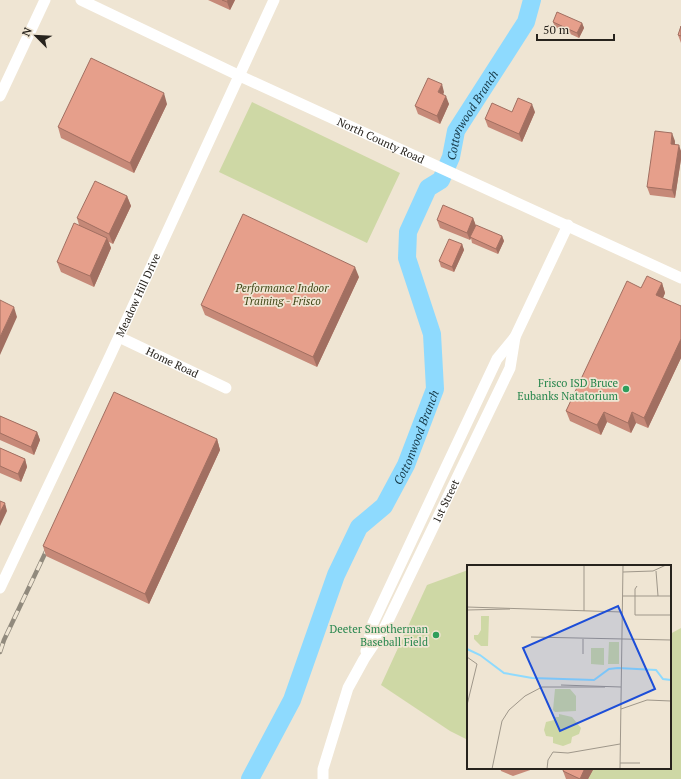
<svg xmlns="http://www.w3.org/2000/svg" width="681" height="779" font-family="'PT Serif',serif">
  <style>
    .green { fill: #ced8a5 }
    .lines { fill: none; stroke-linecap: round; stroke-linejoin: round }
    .river { stroke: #8edafe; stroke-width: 18 }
    .minor { stroke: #fff; stroke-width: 11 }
    .rail-casing { stroke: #918a7d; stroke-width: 4.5 }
    .rail { stroke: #efe5d3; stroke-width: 3; stroke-dasharray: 9; stroke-linecap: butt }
    .wall { fill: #c68978 }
    .shaded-wall { fill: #a16f61 }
    .building { fill: #e69f8b; stroke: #a16f61 }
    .leisure-dot { fill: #2e9e5b; stroke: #efe5d3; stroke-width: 1.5 }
    .labels { text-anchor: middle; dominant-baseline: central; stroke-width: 3.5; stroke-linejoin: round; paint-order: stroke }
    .street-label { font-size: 11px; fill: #27231d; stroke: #efe5d3 }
    .park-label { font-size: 11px; font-style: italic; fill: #3f4615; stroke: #efe5d3 }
    .leisure-label { font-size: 11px; fill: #27864d; stroke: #efe5d3; text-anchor: end }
    .water-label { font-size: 12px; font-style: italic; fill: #153847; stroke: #efe5d3 }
    .inset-river { fill: none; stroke: #8edafe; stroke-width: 2 }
    .inset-road { fill: none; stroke: #9f978a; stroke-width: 1 }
    .view { fill: #1d4ed8; fill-opacity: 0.15; stroke: #1d4ed8; stroke-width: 2 }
    .inset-edge { fill: none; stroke: #27231d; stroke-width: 2 }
  </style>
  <rect width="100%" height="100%" fill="#efe5d3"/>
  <!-- green -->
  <path class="green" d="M 252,102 L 400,173 L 367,243 L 219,172 Z
    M 468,570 L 468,740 L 450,731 L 381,685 L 427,585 Z
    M 681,628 L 681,779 L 568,779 L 573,768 L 670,768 L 670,634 Z"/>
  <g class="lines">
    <!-- river -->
    <path class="river" id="s1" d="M 250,779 L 292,700 L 336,575 L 359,527 L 384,506 L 406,465 L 435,389 L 432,334 L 407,258 L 408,232 L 428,188 L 441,180 L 451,157 L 456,131 L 526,22 L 532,0"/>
    <!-- minor -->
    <g class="minor">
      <path id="s2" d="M 81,0 L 240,76 L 681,278"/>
      <path d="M 0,96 L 45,0"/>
      <path id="s3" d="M 119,337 L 226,388"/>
      <path id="s4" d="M 0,588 L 110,356 L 274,0"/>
      <path d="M 366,651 L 373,623 L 439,482 L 497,359 L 515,337 L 568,225"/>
      <path id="s5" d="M 323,779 L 323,769 L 348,688 L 364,659 L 384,629 L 510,368 L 515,337"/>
    </g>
    <defs>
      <path id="rail" d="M 0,652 L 4,640 L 50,543"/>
    </defs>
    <!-- rail casing -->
    <use href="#rail" class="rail-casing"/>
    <!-- rail -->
    <use href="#rail" class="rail"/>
  </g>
  <!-- wall -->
  <path class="wall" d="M 208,0 L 235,0 L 230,10 Z
    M 553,22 L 582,23 L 584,28 L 579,38 L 555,27 Z
    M 681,26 L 681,43 L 678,35 Z
    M 444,92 L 443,94 L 449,104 L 440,124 L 418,114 L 415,106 Z
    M 167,104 L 134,173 L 61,138 L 58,127 Z
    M 512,112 L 535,112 L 522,142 L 488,127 L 485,119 Z
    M 675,141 L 675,145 L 681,151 L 681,159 L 675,198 L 650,195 L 647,187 Z
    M 127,196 L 131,206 L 113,244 L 109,242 L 111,248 L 94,287 L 61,272 L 57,262 L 79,225 L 77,218 Z
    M 473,218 L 476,226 L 502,236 L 504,241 L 498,254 L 472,243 L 471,238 L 470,240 L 440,228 L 437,220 Z
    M 462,244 L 464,250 L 454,272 L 441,267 L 439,261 Z
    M 359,277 L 317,367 L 205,315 L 201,305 Z
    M 662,283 L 665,293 L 663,298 L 681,306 L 681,358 L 648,428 L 636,423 L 631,433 L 607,422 L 601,435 L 570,421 L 566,411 L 641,288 Z
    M 0,416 L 37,432 L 40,440 L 34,455 L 0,440 Z
    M 217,439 L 220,450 L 149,604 L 46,556 L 43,546 Z
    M 0,448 L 25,459 L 27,467 L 21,482 L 0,473 Z
    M 500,768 L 536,768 L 513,776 L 501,771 Z
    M 564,768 L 594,768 L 588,779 L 566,779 L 563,771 Z"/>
  <!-- shaded-wall -->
  <path class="shaded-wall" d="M 228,0 L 235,0 L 230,10 L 227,2 Z
    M 582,23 L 584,28 L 579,38 L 577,33 Z
    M 442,84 L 444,92 L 441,100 L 438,92 Z
    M 164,93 L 167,104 L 134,173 L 130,163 Z
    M 446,96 L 449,104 L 440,124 L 437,116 Z
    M 532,104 L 535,112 L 522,142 L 519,134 Z
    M 672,133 L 675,141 L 674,152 L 671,144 Z
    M 679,145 L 681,151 L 681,159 L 675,198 L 672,190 Z
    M 127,196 L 131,206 L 113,244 L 109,234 Z
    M 473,218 L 476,226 L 470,240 L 467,233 Z
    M 502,236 L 504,241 L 498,254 L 496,249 Z
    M 107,238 L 111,248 L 94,287 L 90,276 Z
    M 462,244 L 464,250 L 454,272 L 452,267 Z
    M 355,267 L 359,277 L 317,367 L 313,357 Z
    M 662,283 L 665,293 L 660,305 L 656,295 Z
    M 14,307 L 17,317 L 0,355 L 0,337 Z
    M 681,339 L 681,358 L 648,428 L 644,418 Z
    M 604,412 L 607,422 L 601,435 L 597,425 Z
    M 632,412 L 636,423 L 631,433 L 628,423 Z
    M 37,432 L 40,440 L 34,455 L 31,447 Z
    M 217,439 L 220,450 L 149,604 L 145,594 Z
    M 25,459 L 27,467 L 21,482 L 18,474 Z
    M 5,503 L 7,511 L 0,526 L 0,512 Z
    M 585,768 L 594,768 L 588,779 L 580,779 Z"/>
  <!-- building -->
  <path class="building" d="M 222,0 L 228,0 L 227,2 Z
    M 557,12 L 582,23 L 577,33 L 553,22 Z
    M 681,26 L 681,36 L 678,35 Z
    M 91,58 L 164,93 L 130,163 L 58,127 Z
    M 428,78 L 442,84 L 438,92 L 446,96 L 437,116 L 415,106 Z
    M 518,98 L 532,104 L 519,134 L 485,119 L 492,103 L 512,112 Z
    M 655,131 L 672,133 L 671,144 L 679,145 L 672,190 L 647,187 Z
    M 95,181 L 127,196 L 109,234 L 77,218 Z
    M 443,205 L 473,218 L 467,233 L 437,220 Z
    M 243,214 L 355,267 L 313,357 L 201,305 Z
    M 74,223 L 107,238 L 90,276 L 57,262 Z
    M 476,225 L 502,236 L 496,249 L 470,237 Z
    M 449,239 L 462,244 L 452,267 L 439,261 Z
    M 647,276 L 662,283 L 656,295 L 681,306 L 681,339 L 644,418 L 632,412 L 628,423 L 604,412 L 597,425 L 566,411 L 627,281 L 641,288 Z
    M 0,300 L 14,307 L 0,337 Z
    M 114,392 L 217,439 L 145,594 L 43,546 Z
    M 0,416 L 37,432 L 31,447 L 0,433 Z
    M 0,448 L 25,459 L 18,474 L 0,466 Z
    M 0,501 L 5,503 L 0,512 Z
    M 564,768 L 585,768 L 580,779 L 563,771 Z"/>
  <!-- markers -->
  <g class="leisure-dot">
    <circle cx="626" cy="389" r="4"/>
    <circle cx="436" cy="635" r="4"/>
  </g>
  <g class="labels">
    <!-- street labels -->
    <g class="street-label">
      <text stroke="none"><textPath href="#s2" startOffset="331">North County Road</textPath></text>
      <text stroke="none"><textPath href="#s4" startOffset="324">Meadow Hill Drive</textPath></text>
      <text stroke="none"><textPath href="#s3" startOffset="59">Home Road</textPath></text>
      <text stroke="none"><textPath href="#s5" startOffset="306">1st Street</textPath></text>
    </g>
    <!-- park labels -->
    <g class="park-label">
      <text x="282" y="288">Performance Indoor<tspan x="282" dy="13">Training - Frisco</tspan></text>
    </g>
    <!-- leisure labels -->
    <g class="leisure-label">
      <text x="618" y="383">Frisco ISD Bruce<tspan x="618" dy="13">Eubanks Natatorium</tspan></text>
      <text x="428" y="629">Deeter Smotherman<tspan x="428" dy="13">Baseball Field</tspan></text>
    </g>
    <!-- water labels -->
    <g class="water-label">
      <text stroke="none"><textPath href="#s1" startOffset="733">Cottonwood Branch</textPath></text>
      <text stroke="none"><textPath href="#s1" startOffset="384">Cottonwood Branch</textPath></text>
    </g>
  </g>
  <!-- overview -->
  <g transform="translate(467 565)">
    <rect width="204" height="204" fill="#efe5d3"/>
    <path d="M 14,51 L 22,51 L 21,81 L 14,81 L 7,74 L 7,70 L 11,70 L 14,65 ZM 142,77 L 152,77 L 152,99 L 141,99 ZM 124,83 L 137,83 L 137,100 L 124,99 ZM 88,124 L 103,124 L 109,131 L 109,146 L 88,147 L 86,145 ZM 92,149 L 105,152 L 114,163 L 112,169 L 105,172 L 104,178 L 96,181 L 86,178 L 86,172 L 79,171 L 77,165 L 79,157 L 87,155 L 87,152 L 92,152 Z" fill="#ced8a5"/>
    <path class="inset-river" d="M 0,84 L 13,90 L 37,108 L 65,113 L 127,115 L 142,104 L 151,103 L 189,105 L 196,114 L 204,115"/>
    <path class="inset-road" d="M 189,6 L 191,31M 156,7 L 186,6 L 199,0M 170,21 L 168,24 L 168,50 L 204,50M 156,31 L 204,31M 0,42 L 155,47M 0,45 L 43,44M 117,46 L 117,0M 64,72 L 204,75M 116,89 L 116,74M 0,92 L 10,99 L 0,140M 94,120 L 154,122M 154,144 L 180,135 L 204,136M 153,198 L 173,198M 25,204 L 35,156 L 42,145 L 58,131 L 75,122 L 138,122M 80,204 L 81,195 L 86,187 L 101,188 L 153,179M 153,204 L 156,0"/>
    <path class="view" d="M 151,41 L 188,124 L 93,166 L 56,83 Z"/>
    <rect width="204" height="204" class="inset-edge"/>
  </g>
  <!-- north arrow -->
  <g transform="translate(36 36) rotate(294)" stroke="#efe5d3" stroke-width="3" paint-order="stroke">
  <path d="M0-3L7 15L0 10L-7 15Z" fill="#27231d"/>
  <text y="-6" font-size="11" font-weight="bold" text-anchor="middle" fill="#27231d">N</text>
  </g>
  <!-- scale -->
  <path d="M537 34v6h77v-6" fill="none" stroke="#27231d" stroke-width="2"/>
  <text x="543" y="34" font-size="12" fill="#27231d" stroke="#efe5d3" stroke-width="3" paint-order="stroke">50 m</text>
</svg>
